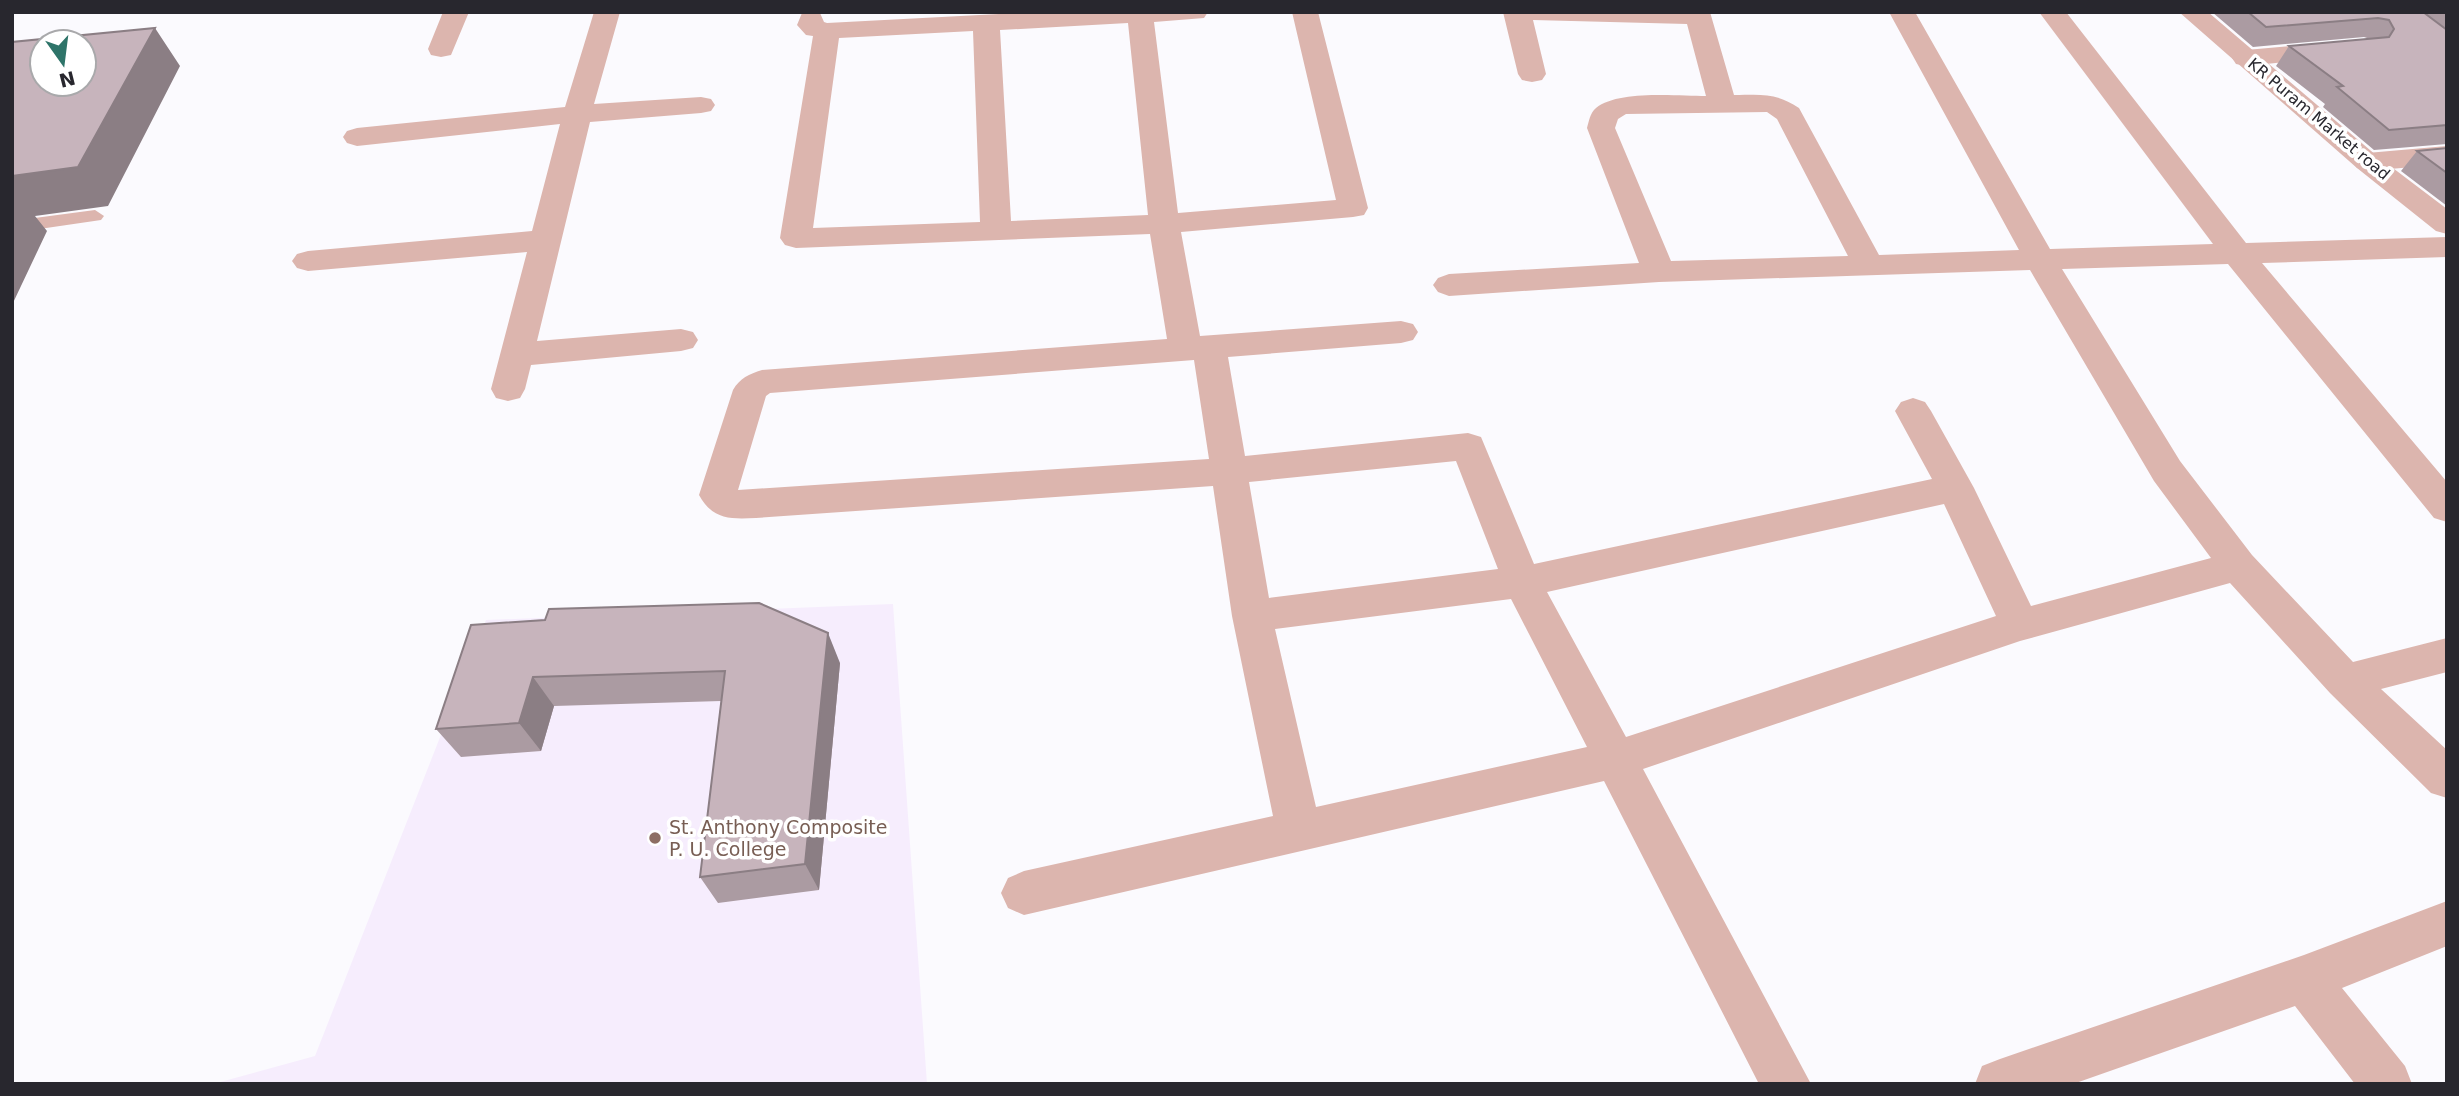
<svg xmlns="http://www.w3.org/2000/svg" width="2459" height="1096" font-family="'DejaVu Sans',sans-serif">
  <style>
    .education { fill: #f6edfd }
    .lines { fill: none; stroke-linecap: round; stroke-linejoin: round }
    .service { fill: #dcb5ae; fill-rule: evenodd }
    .minor { fill: #dcb5ae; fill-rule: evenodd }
    .tertiary { fill: #dcb5ae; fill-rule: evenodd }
    .wall { fill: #ab9ba2 }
    .shaded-wall { fill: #8b7e84 }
    .building { fill: #c7b4bc; stroke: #8b7e84; stroke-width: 2; fill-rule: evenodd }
    .education-dot { fill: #8d6e63; stroke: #fff; stroke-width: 2.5 }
    .labels { text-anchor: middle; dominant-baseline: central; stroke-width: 7; stroke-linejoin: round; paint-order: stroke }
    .far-street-label { font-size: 16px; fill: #28272e; stroke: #fff }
    .education-label { font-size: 19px; fill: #785e54; stroke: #fff; text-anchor: start }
  </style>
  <rect width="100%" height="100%" fill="#fbfafe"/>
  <!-- education -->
  <path class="education" d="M 893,604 L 927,1084 L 213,1084 L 315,1056 L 486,620 Z"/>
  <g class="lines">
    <!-- service -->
    <path class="service" d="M 95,210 L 104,216 L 101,220 L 12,233 L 12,221 Z"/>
    <!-- minor -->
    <path class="minor" d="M 443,12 L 469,12 L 451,55 L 441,57 L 431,55 L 428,49 Z
      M 594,12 L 620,12 L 594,104 L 701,97 L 711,99 L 715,105 L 711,111 L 701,113 L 590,122 L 537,341 L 681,329 L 693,332 L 698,340 L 693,348 L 681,351 L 531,365 L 525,389 L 520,398 L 508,401 L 496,398 L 491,389 L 527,252 L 308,271 L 297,268 L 292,261 L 297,254 L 308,251 L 532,231 L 560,124 L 357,146 L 347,143 L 343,137 L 347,131 L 357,128 L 565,107 Z
      M 806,12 L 820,13 L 824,22 L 827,23 L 1037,12 L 1208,12 L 1204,18 L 1154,22 L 1178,213 L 1336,200 L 1292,12 L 1318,12 L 1368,208 L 1364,215 L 1353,217 L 1181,232 L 1200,336 L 1401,321 L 1413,324 L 1418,332 L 1413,340 L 1401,343 L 1228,357 L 1245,456 L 1468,433 L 1481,437 L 1534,564 L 1932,479 L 1895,411 L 1901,402 L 1913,398 L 1925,402 L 1931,411 L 1974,488 L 2031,606 L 2211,558 L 2154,481 L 2030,270 L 1659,282 L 1449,296 L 1438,292 L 1433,285 L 1438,278 L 1449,274 L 1639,263 L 1587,128 C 1589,121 1590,113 1596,108 C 1618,90 1677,96 1706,96 L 1687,24 L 1533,20 L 1546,74 L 1542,80 L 1532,82 L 1522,80 L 1518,74 L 1503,12 L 1710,12 L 1734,95 C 1761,95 1775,92 1799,108 L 1879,255 L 2019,250 L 1889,12 L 1915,12 L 2050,249 L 2213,244 L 2039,12 L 2066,12 L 2246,243 L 2447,237 L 2447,257 L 2262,263 L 2447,482 L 2447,522 L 2434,518 L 2228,264 L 2062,269 L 2180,461 L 2252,555 L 2353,662 L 2447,638 L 2447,672 L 2381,689 L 2447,750 L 2447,798 L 2431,793 L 2330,693 L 2230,583 L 2020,641 L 1643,769 L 1811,1084 L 1759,1084 L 1604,781 L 1024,915 L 1008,908 L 1001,893 L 1008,878 L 1024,871 L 1273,816 L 1232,616 L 1213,486 L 756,518 C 730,519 713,520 699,495 L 733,390 C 740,378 749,374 762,370 L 1167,339 L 1150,234 L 796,248 L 785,245 L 780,238 L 813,36 L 806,35 L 797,25 L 802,13 ZM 1128,23 L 1148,215 L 1011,221 L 1000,30 ZM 973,31 L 980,222 L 813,228 L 839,38 ZM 1767,112 L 1777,119 L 1848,256 L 1671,261 L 1615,128 L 1618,119 L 1626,114 ZM 1194,360 L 1209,459 L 738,490 L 766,396 L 770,393 ZM 1456,461 L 1498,569 L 1269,598 L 1249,482 ZM 1944,504 L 1996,616 L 1626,737 L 1547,592 ZM 1511,599 L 1587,747 L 1316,807 L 1275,629 Z
      M 2335,42 L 2345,44 L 2348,50 L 2345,56 L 2246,66 L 2236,64 L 2232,58 L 2236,52 L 2246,50 Z
      M 2447,146 L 2447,164 L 2367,171 L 2357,168 L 2352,162 L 2357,156 L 2367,153 Z
      M 2447,901 L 2447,946 L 2342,988 L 2405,1066 L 2412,1084 L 2355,1084 L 2295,1006 L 2073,1084 L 1975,1084 L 1982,1066 L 2000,1059 L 2304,955 Z"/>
    <!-- tertiary -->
    <path class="tertiary" d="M 2179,12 L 2208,12 L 2377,156 L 2447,209 L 2447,234 L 2436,231 L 2357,168 Z"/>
  </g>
  <!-- wall -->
  <path class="wall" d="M 2212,12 L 2447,12 L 2447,144 L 2374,150 L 2323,107 L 2325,104 L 2276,66 L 2289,46 L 2370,39 L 2364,37 L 2253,47 Z
    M 2447,148 L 2447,206 L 2401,171 L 2417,151 Z
    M 471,625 L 840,663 L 819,890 L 718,903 L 700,877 L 721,701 L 554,706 L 541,751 L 461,757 L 436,729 Z"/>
  <!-- shaded-wall -->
  <path class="shaded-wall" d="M 155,28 L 180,66 L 108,206 L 35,216 L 47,231 L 12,305 L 12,176 Z
    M 828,633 L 840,663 L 819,890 L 805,864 Z
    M 533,677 L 554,706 L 541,751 L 519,723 Z"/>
  <!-- building -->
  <path class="building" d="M 2248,12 L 2423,12 L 2447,30 L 2447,125 L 2389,130 L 2337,87 L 2343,86 L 2289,46 L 2389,37 L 2394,29 L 2389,20 L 2378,18 L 2266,27 Z
    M 155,28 L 78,167 L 12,176 L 12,42 ZM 42,42 L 84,42 L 84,84 L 42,84 Z
    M 2447,148 L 2447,173 L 2417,151 Z
    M 759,603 L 828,633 L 805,864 L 700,877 L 725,671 L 533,677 L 519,723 L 436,729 L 471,625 L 545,620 L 549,609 Z"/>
  <!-- markers -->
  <circle class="education-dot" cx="655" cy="838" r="7"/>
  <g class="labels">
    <!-- far-street labels -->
    <g class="far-street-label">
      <text transform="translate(2319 119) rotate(40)">KR Puram Market road</text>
    </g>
    <!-- education labels -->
    <g class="education-label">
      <text x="669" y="827">St. Anthony Composite<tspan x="669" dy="22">P. U. College</tspan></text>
    </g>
  </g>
  <!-- border -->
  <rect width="2459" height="1096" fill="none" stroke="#28272e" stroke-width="28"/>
  <!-- north arrow -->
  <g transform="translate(63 63) rotate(166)"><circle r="33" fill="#ffffff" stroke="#a9a9ab" stroke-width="2"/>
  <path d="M0-5L12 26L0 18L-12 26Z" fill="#2e7469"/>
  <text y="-10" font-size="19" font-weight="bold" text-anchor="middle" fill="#28272e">N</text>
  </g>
</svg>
